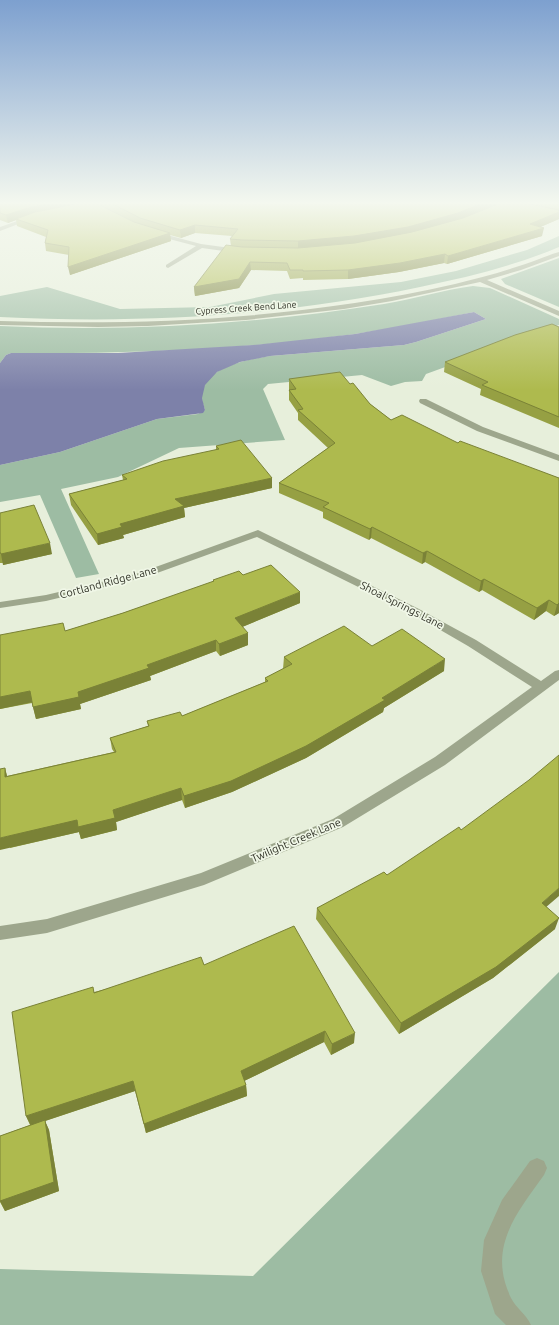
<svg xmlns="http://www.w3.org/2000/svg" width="559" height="1325" font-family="Ubuntu,sans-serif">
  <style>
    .green { fill: #9dbca3 }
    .water { fill: #7d81a9 }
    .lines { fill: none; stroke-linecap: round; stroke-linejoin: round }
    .minor { fill: #9da68c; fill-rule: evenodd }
    .wall { fill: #96a043 }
    .shaded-wall { fill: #7a8237 }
    .building { fill: #aeba4e; stroke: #7a8237 }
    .labels { text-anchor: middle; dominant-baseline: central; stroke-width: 3.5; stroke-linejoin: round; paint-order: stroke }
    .far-street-label { font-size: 9px; fill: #313328; stroke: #f0f7e7 }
    .street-label { font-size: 11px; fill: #313328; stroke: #f0f7e7 }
  </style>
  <rect width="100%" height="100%" fill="#e7efdb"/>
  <!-- green -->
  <path class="green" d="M 559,236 L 559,247 C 514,266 468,277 420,287 C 283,316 140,324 0,317 L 0,296 L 47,287 L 120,309 L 210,307 L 274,294 L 401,282 L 456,271 L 527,250 Z
    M 559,258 L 559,307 L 505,284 L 501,279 Z
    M 473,286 L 490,288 L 559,319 L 559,325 L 492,346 L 492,350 L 426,374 L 422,381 L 405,382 L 391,386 L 362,375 L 268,384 L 263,389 L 285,440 L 179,448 L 118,477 L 61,489 L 99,574 L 76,578 L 40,495 L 0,502 L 0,465 L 60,452 L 157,419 L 198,414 L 205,410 C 204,406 202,402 202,398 C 199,368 249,359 270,356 L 404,345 L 416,342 L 486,319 L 474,312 C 434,320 395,328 355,334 C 241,350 126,354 11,353 L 6,355 L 0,363 L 0,326 C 128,332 257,324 384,304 C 413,299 443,290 473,286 Z
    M 559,972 L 559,1325 L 0,1325 L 0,1269 L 253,1276 Z"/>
  <!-- water -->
  <path class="water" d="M 474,312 L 486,319 L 416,342 L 404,345 L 270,356 L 240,362 L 217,372 L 205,385 L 202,398 L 205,410 L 203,413 L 157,419 L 60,452 L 0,465 L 0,363 L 6,355 L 11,353 L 118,353 L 253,345 L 355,334 Z"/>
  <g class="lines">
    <!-- minor -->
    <path class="minor" d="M 29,217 L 34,218 L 0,231 L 0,227 Z
      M 156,232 L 201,244 L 238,249 L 241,251 L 238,253 L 202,248 L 168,268 L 166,267 L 166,265 L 196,246 L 154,235 L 153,234 Z
      M 559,252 L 559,256 L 521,270 L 487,280 L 559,311 L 559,316 L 480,282 L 392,301 L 344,309 L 246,320 L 148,326 L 98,327 L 0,325 L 0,321 C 153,326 305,318 455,284 C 475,279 496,274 516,267 C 531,263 545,256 559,252 Z
      M 420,399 L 426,399 L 483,427 L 559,455 L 559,461 L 477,431 L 420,403 L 419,401 Z
      M 258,530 L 419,609 L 476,640 L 541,681 L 555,671 L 559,670 L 559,680 L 445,765 L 343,827 L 204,885 L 47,933 L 0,940 L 0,926 L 47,919 L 201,873 L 333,819 L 435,757 L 532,687 L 468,646 L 411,613 L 257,537 L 146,577 L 46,601 L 0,608 L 0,602 L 46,595 L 139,573 Z
      M 537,1158 L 544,1161 L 547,1168 L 544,1175 C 516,1214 487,1248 511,1298 C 516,1308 526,1314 531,1325 L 506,1325 L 495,1314 L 481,1271 L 484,1240 L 502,1200 L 530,1161 Z"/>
  </g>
  <!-- wall -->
  <path class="wall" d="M 0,204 L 136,223 L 99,204 L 559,204 L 559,219 L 540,227 L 542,236 L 447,264 L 444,263 L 399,272 L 348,279 L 303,280 L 303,278 L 290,279 L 287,271 L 251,270 L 239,288 L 195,296 L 194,287 L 231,246 L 230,239 L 232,236 L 195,233 L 181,238 L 170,235 L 171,241 L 70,275 L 69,255 L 46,251 L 45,243 L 46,237 L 17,226 L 16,220 L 8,223 L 0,220 Z
    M 559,327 L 559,428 L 480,395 L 481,389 L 444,372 L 445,362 Z
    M 289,379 L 350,384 L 370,404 L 391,420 L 559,478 L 559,613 L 554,616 L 546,611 L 534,620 L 482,590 L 479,592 L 425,562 L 422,564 L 371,538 L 369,540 L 323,518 L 323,512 L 279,493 L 279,483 L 328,448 L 298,420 L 298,413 L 289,400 Z
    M 216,446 L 272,478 L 272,488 L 184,508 L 185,517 L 123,535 L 124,538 L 98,545 L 71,505 L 69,494 L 123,480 L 122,475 L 216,450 Z
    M 0,513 L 52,554 L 3,565 L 3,563 L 0,563 Z
    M 213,580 L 300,603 L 242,627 L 248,645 L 220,656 L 216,651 L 150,676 L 151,680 L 80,704 L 81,709 L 36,719 L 32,703 L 0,709 L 0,635 L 65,631 L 123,613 L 213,582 Z
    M 372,646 L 444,671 L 384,708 L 383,712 L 306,758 L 232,792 L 185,808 L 182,800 L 116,822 L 117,830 L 81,839 L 79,832 L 10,848 L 5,768 L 7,776 L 114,752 L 112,749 L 110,738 L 148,726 L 147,721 L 182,716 L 265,682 L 265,678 L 283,669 L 284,657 Z
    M 387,875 L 547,907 L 555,929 L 493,978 L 399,1034 L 316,919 L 317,908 Z
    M 204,965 L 354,1043 L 331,1055 L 324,1042 L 244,1081 L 246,1085 L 247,1096 L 146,1133 L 135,1091 L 45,1121 L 49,1130 L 59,1191 L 5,1211 L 0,1202 L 0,1136 L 30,1125 L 26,1116 L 94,992 Z"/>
  <!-- shaded-wall -->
  <path class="shaded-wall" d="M 45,204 L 82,204 L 16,219 L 16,220 L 8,223 L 6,215 L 31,207 Z
    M 480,204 L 498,204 L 458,221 L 408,235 L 354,245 L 298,250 L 298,241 Z
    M 559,212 L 559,219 L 529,232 L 530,224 Z
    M 195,225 L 195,233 L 181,238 L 180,230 Z
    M 544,228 L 542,236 L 447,264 L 448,256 Z
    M 170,233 L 171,241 L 70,275 L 68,267 Z
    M 445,254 L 444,263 L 399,272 L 348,279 L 348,270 Z
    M 250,262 L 251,270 L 239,288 L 195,296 L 194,287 Z
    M 272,478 L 272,488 L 184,508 L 185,517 L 123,535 L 124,538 L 98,545 L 97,534 L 175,499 Z
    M 372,527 L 371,538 L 369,540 L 370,529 Z
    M 50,543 L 52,554 L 3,565 L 1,554 Z
    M 427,551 L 425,562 L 422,564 L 423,553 Z
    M 484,579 L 482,590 L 479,592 L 481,581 Z
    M 300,592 L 300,603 L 235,630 L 235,618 Z
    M 549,600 L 546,611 L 534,620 L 537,608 Z
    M 559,603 L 559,613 L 554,616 L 557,605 Z
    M 248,633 L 248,645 L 220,656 L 219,644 Z
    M 216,640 L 216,651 L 150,676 L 151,680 L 80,704 L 81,709 L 36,719 L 33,707 L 78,692 L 147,665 Z
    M 445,659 L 444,671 L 384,708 L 383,712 L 306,758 L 232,792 L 185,808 L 184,796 L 382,698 Z
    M 30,691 L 33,702 L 0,709 L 0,697 Z
    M 5,768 L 8,780 L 5,777 Z
    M 181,788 L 182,800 L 116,822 L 117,830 L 81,839 L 79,832 L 0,850 L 0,838 L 113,810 Z
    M 559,888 L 559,896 L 538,914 L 542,903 Z
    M 559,918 L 555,929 L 493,978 L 399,1034 L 401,1023 Z
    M 325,1031 L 324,1042 L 242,1082 L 241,1071 Z
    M 355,1033 L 354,1043 L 331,1055 L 332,1044 Z
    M 133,1081 L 135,1091 L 45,1121 L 49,1130 L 59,1191 L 5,1211 L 0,1201 L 31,1126 L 26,1116 Z
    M 246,1085 L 247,1096 L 146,1133 L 144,1124 Z"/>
  <!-- building -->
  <path class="building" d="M 0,204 L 45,204 L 31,207 L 6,215 L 0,213 Z
    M 76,204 L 98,204 L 134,222 L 170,233 L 68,267 L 69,247 L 45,243 L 48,230 L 16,219 L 35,212 Z
    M 113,204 L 480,204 L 458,213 L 408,227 L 354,236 L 298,241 L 242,240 L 230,239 L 238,229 L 195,225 L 180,230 L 140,218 Z
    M 498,204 L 530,204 L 559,210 L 559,212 L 530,224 L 544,228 L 448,256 L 445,254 L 400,263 L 348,270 L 303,271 L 303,270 L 290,270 L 287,263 L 250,262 L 239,279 L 194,287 L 226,245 L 242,247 L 298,248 L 355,243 L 412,232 L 463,218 Z
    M 552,324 L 559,327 L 559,417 L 482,385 L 488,382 L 445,362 L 515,335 Z
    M 340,372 L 350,384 L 353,383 L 370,404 L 391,420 L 402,415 L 458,443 L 460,441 L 559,478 L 559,603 L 557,605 L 549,600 L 537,608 L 484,579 L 481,581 L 427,551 L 423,553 L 372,527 L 370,529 L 323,507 L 329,503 L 279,483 L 335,443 L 298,410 L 303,409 L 289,390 L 296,389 L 289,379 Z
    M 241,440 L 272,478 L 175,499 L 184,506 L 120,524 L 122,527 L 97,534 L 69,494 L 127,479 L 122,475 L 163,461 L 219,449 L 216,446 Z
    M 34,505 L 50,543 L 1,554 L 0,552 L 0,513 Z
    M 271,565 L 300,592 L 235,618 L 248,633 L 219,644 L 216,640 L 147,665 L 149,668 L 78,692 L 79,697 L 33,707 L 30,691 L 0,697 L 0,635 L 63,623 L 65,631 L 123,613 L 214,581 L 213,580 L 239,571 L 243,575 Z
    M 344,626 L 372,646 L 402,629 L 445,659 L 382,698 L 385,700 L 306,746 L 231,781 L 184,796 L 181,788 L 113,810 L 115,818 L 78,827 L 77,820 L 0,838 L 0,769 L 5,768 L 5,777 L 116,752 L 110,738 L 149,726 L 147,721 L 180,712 L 182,716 L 268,681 L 265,678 L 292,664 L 284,657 Z
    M 559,755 L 559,888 L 542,903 L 559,918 L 496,967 L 401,1023 L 317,908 L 384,872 L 387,875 L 459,827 L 461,830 L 529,780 Z
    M 294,926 L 355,1033 L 332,1044 L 325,1031 L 241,1071 L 246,1085 L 144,1124 L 133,1081 L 26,1116 L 12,1012 L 93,987 L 94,993 L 201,957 L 204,965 Z
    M 45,1120 L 54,1182 L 0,1201 L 0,1136 Z"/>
  <!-- sky -->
  <linearGradient id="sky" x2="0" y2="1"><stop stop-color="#7da0cf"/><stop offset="0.52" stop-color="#f4f8ef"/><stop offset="1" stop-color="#f4f8ef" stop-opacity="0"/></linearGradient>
  <rect width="559" height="390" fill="url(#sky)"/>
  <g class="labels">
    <!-- far-street labels -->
    <g class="far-street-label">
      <text transform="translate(246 308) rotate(-4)">Cypress Creek Bend Lane</text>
    </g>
    <!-- street labels -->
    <g class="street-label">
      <text transform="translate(108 582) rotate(-15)">Cortland Ridge Lane</text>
      <text transform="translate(402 605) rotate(27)">Shoal Springs Lane</text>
      <text transform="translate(296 840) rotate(-23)">Twilight Creek Lane</text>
    </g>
  </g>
</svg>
